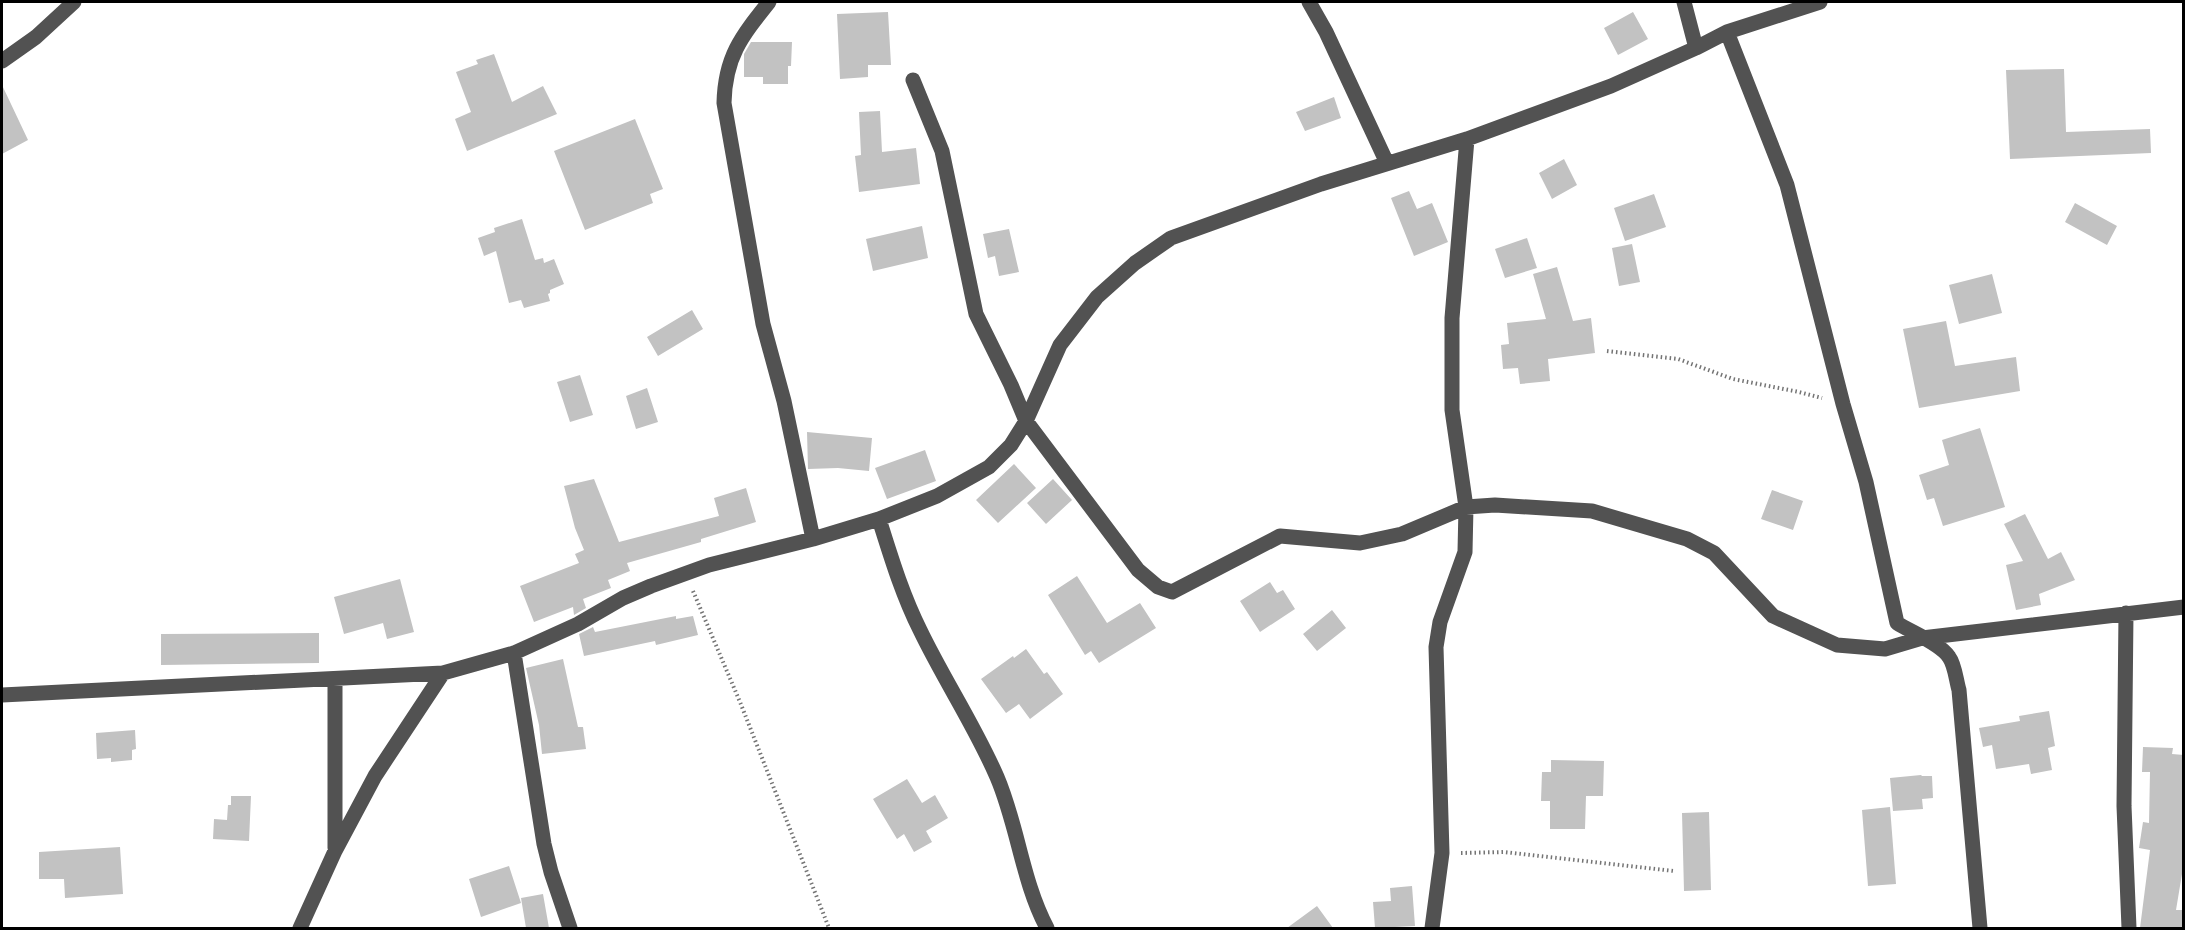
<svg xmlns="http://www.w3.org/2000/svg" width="2185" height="930" font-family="Barlow,sans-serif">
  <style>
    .building { fill: #c2c2c2 }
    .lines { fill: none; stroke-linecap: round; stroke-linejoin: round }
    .path { stroke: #747474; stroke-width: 4; stroke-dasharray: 1.5 3; stroke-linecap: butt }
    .minor { stroke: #525252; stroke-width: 15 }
  </style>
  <rect width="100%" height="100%" fill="#fff"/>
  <!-- building -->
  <path class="building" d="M 888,12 L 891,65 L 868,65 L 868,77 L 840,79 L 837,14 Z
    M 1633,12 L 1648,39 L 1618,55 L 1604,28 Z
    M 751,42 L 792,42 L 791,66 L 788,66 L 788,84 L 763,84 L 763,77 L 744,77 L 744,54 Z
    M 494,54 L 512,102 L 543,86 L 557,114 L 467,151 L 455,119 L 471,112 L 456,72 L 478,64 L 476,60 Z
    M 2064,69 L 2066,132 L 2150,129 L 2151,153 L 2010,159 L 2006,70 Z
    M 2,85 L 28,140 L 2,154 Z
    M 1334,97 L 1341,118 L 1305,131 L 1296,112 Z
    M 880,111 L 882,152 L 916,148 L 920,184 L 859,192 L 855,156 L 861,155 L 859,112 Z
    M 635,119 L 663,189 L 650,194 L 653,203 L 585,230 L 554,151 Z
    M 1564,159 L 1577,185 L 1552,199 L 1539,173 Z
    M 1409,191 L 1417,209 L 1432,203 L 1448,242 L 1414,256 L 1391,198 Z
    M 1654,194 L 1666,227 L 1625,241 L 1614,208 Z
    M 2075,203 L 2117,226 L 2107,245 L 2065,222 Z
    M 522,219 L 535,260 L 543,258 L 544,263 L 554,259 L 564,284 L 550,290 L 550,293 L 548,294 L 550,301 L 524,308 L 521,300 L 509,303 L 496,251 L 484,256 L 478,238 L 495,232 L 494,228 Z
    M 922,226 L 928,258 L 873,271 L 866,239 Z
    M 1009,229 L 1019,272 L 999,276 L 995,256 L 988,258 L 983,234 Z
    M 1527,238 L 1537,268 L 1505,278 L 1495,249 Z
    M 1632,244 L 1640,282 L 1619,286 L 1612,248 Z
    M 1557,267 L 1573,321 L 1591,318 L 1595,353 L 1548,359 L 1550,381 L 1520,384 L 1518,368 L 1503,369 L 1501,345 L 1509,344 L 1507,323 L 1546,319 L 1533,274 Z
    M 1992,274 L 2002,313 L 1959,324 L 1949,285 Z
    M 692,310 L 703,329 L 658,356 L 647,337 Z
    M 1946,321 L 1955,366 L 2016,357 L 2020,391 L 1919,408 L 1903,329 Z
    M 580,375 L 593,415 L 570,422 L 557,382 Z
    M 647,388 L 658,422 L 636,429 L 626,396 Z
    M 1980,428 L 2005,507 L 1943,526 L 1934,498 L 1927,500 L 1919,475 L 1949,465 L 1942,440 Z
    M 807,432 L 872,438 L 869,471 L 838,468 L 808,469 Z
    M 925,450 L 936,481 L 887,499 L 875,468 Z
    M 1014,464 L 1036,488 L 998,523 L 976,500 Z
    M 594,479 L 619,542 L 719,516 L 714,498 L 746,488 L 756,522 L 701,539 L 701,542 L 627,563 L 630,571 L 608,580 L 611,588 L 583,599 L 586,608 L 574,615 L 573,607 L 534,622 L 520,586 L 579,563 L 575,554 L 584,550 L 575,528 L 564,486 Z
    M 1053,479 L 1072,500 L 1046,524 L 1027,503 Z
    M 1772,490 L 1803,501 L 1793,530 L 1761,519 Z
    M 2025,514 L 2048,559 L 2061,552 L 2075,580 L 2039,594 L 2041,605 L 2016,610 L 2006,565 L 2023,561 L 2004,524 Z
    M 1077,576 L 1107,623 L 1140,603 L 1156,628 L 1099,663 L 1091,651 L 1085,655 L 1048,595 Z
    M 400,579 L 414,632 L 387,639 L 383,623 L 344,634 L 334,597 Z
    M 1270,582 L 1277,593 L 1283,590 L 1295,609 L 1260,632 L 1240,601 Z
    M 1332,610 L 1346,628 L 1317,651 L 1303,634 Z
    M 676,616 L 676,619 L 693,616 L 698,635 L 656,645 L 655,641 L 584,656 L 579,634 L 593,627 L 595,632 Z
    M 319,633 L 319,663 L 161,665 L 161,634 Z
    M 1026,649 L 1044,674 L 1047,672 L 1063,694 L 1030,719 L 1019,704 L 1006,713 L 981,679 L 1013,656 L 1014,658 Z
    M 563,659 L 578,727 L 583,727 L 586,749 L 542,754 L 539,725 L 526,668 Z
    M 2049,711 L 2055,746 L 2048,748 L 2052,770 L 2031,774 L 2029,764 L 1996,769 L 1992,745 L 1983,747 L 1979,728 L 2020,721 L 2019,716 Z
    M 135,730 L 136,749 L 132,750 L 132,760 L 111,762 L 111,758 L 97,759 L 96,733 Z
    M 2143,747 L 2173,748 L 2172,754 L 2184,755 L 2184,862 L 2176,910 L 2184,910 L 2184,928 L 2140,928 L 2150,850 L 2139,848 L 2143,822 L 2149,823 L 2150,772 L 2142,772 Z
    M 1551,760 L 1604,761 L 1603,796 L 1586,796 L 1585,829 L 1550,829 L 1550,801 L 1541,801 L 1542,772 L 1551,772 Z
    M 1921,775 L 1922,776 L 1932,776 L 1933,798 L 1922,799 L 1923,809 L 1893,811 L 1890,778 Z
    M 907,779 L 922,803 L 935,795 L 948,818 L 926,831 L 932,842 L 914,852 L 904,834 L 897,839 L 873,799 Z
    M 231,796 L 251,796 L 249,841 L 213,839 L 214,819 L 227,820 L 228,805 L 231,805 Z
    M 1890,807 L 1896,884 L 1868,886 L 1862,810 Z
    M 1709,812 L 1711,890 L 1684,891 L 1682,813 Z
    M 120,847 L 123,894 L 65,898 L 64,879 L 39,879 L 39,852 Z
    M 509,866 L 521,903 L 481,917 L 469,879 Z
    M 1412,886 L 1415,926 L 1375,928 L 1373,902 L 1391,901 L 1390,888 Z
    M 543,894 L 549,928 L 526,928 L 521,898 Z
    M 1317,906 L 1333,928 L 1287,928 Z"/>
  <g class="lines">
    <!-- path -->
    <path class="path" d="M 1607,351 L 1678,359 L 1733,379 L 1799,392 L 1822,398
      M 693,591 L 740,702 L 829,928
      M 1461,853 L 1504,852 L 1674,871"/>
    <!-- minor -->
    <path class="minor" d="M 769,2 C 741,37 725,57 724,103 L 763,324 L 784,401 L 813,539
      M 1309,2 L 1326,32 L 1387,163
      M 1684,2 L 1696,48
      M 1727,32 L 1787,185 L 1843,404 L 1866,482 L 1897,623 C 1911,632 1941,644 1949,657 C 1955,665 1956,680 1959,690 L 1980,928
      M 2,61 L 36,37 L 74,2
      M 913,80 L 942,151 L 976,314 L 1011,385 L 1026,421 L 1138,570 L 1158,587 L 1172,592 L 1280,536 L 1360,543 L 1402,534 L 1466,507 L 1495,505 L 1592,511 L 1687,539 L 1714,553 L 1773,616 L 1837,645 L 1885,649 L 1922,638 L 2184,607
      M 879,519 C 891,557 902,594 920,630 C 944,680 975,726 997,777 C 1018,826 1022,881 1047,928
      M 2126,613 L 2124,806 L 2129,928
      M 514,653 L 544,844 L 551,872 L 570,928
      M 335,680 L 335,848
      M 2,695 L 443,673 L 514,653 L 578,624 L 623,598 L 651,586 L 709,565 L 813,539 L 879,519 L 937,496 L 989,467 L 1011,445 L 1026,421 L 1060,345 L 1097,297 L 1135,263 L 1171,238 L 1321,184 L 1467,139 L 1611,86 L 1696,48 L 1727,32 L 1820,2
      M 300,928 L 335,851 L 375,776 L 443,673
      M 1432,928 L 1442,853 L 1436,647 L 1440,622 L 1465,552 L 1466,507 L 1452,410 L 1452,318 L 1467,139"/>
  </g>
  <!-- border -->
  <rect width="2185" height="930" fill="none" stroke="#000000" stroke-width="6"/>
</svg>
